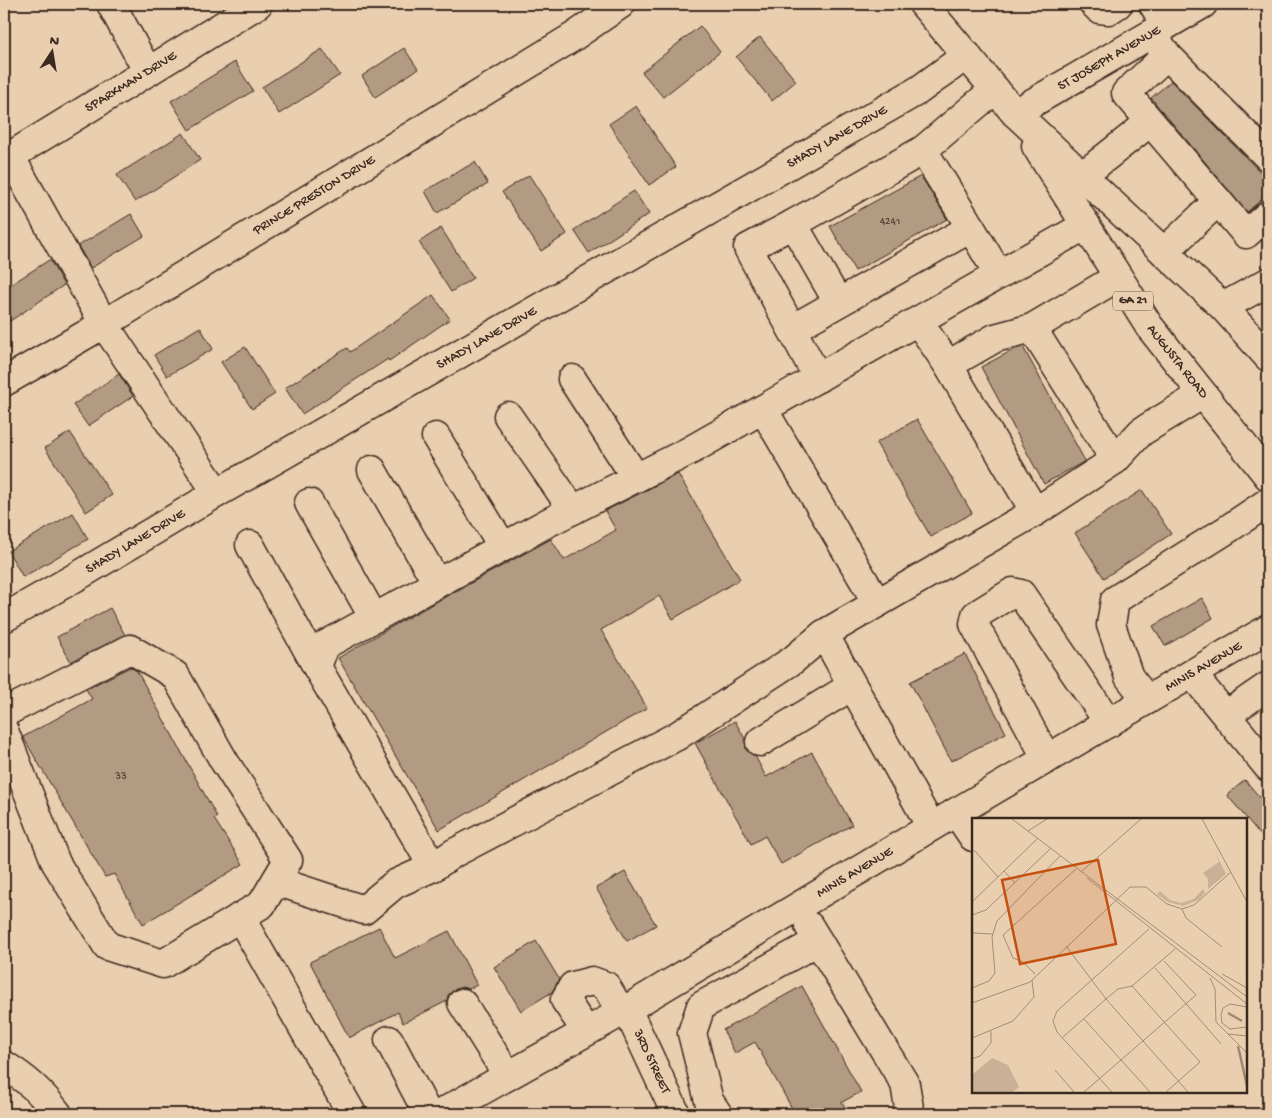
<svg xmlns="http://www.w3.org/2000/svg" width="1272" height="1118" font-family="'Gochi Hand',sans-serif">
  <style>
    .building { fill: #b39b83; stroke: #3b2a1e }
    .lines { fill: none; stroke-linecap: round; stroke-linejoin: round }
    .minor-casing { stroke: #3b2a1e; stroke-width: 31 }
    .highway-casing { stroke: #3b2a1e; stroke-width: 31 }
    .minor { stroke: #e9ceb0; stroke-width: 28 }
    .highway { stroke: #e9ceb0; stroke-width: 28 }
    .labels { text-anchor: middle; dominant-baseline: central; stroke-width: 4.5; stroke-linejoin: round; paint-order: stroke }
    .number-label { font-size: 11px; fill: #594637 }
    .shield { fill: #e9ceb0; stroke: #6f5b4a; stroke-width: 1 }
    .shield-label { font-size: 12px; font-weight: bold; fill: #3b2a1e }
    .street-label { font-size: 14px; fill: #3b2a1e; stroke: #e9ceb0 }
    .inset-river { fill: none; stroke: #9e8871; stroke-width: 2.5 }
    .inset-road { fill: none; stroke: #a38c76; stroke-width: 1 }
    .view { fill: #c55010; fill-opacity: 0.15; stroke: #c55010; stroke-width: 2.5 }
    .inset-edge { fill: none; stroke: #3b2a1e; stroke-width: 2.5 }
  </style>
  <rect width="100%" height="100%" fill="#e9ceb0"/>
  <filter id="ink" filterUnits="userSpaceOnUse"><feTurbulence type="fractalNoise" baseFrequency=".02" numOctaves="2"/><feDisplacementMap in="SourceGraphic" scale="10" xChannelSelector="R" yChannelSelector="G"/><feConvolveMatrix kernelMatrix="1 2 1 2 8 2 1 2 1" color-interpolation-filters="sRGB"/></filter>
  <g filter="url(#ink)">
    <!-- building -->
    <path class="building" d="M 700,26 L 720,52 L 663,97 L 642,72 Z
      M 760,37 L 796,81 L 772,101 L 736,57 Z
      M 404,48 L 418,69 L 375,97 L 362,76 Z
      M 322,49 L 340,75 L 279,114 L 262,87 Z
      M 235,62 L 253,91 L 189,130 L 171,101 Z
      M 1171,81 L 1268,180 L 1268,194 L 1247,212 L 1151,98 Z
      M 636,106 L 676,167 L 649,185 L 609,124 Z
      M 183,133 L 200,160 L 135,202 L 117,175 Z
      M 475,162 L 488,184 L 437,213 L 425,191 Z
      M 529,175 L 567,234 L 541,251 L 502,192 Z
      M 921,176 L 947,219 L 855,271 L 830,226 Z
      M 634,191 L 649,214 L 589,253 L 574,230 Z
      M 131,214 L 144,236 L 91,268 L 78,246 Z
      M 441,228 L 473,278 L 451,292 L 419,242 Z
      M 49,260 L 51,262 L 64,285 L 4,325 L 4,289 Z
      M 433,295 L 450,319 L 389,361 L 388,359 L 302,414 L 285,388 L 347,348 L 350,352 Z
      M 200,327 L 213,349 L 167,376 L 154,355 Z
      M 245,347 L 275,394 L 252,409 L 221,362 Z
      M 1023,347 L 1085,461 L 1044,484 L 981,367 L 1015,349 Z
      M 119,374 L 133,396 L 88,426 L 73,405 Z
      M 917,419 L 972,513 L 931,537 L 876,443 Z
      M 70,432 L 112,495 L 86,512 L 45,448 Z
      M 678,474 L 740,579 L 673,619 L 659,596 L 601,630 L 647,708 L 439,830 L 338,658 L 407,618 L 551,539 L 564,560 L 616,530 L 605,511 Z
      M 1142,490 L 1171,534 L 1104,578 L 1075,533 Z
      M 73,513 L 88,539 L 23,577 L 8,551 Z
      M 1202,598 L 1213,618 L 1165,646 L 1153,626 Z
      M 110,608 L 125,635 L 71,662 L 57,637 Z
      M 965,654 L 1006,733 L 951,761 L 910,682 Z
      M 130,667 L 137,671 L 217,817 L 214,819 L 243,864 L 143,924 L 114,874 L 105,877 L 23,737 L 92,699 L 86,689 Z
      M 735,721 L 745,739 L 746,750 L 755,756 L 766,777 L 812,752 L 852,825 L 781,864 L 765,836 L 751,844 L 695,743 Z
      M 1245,780 L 1268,807 L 1268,844 L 1227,795 Z
      M 625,872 L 656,925 L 627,941 L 596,888 Z
      M 379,927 L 395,958 L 449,931 L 477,985 L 469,989 L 462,987 L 454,990 L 448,995 L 447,1001 L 403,1023 L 398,1012 L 349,1038 L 310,962 Z
      M 536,941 L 559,979 L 552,992 L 521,1011 L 494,967 Z
      M 802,986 L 861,1092 L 842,1102 L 849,1114 L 795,1114 L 755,1042 L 735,1053 L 723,1030 Z"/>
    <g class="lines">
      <defs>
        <g id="minor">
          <path d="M 111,4 L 148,72"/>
          <path d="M 1094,4 L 1099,9 L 1109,10 L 1118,4"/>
          <path d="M 1153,4 L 1166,25"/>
          <path d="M 1157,41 L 1167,55 L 1268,157"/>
          <path d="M 1167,55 L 1126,93 L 1246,234 L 1268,215"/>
          <path id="s1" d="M 1015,113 L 1203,4"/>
          <path d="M 923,150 L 995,89"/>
          <path d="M 10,156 L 104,324 L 217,493"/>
          <path id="s2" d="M 4,160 L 258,4"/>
          <path d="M 1082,176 L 1150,122"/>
          <path d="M 793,224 L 748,248 L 818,378"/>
          <path d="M 971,228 L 999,275"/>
          <path d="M 1164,252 L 1218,201"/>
          <path d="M 1118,277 L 1032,328 L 995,338 L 948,365 L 1035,512 L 1115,460 L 1141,432 L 1203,394"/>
          <path d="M 1223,307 L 1268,282"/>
          <path d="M 918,321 L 948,365"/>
          <path d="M 1032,328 L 1115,460"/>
          <path d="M 792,329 L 971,228 L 923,150 L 793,224 L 838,302"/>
          <path d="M 572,379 L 636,478"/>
          <path id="s3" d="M 4,382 L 104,324 L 573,37 L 621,4"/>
          <path d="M 763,409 L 877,603"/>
          <path d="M 508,416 L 573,510"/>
          <path d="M 436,437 L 503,547"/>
          <path d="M 372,470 L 437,583"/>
          <path d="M 309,503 L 374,618"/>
          <path d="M 1035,512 L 824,634 L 793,660 L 677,736 L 454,853 L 433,867 L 317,667 L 325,645 L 547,523 L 691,450 L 1086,225"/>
          <path d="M 250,545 L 317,667"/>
          <path id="s4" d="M 4,618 L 83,573 L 217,493 L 919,90 L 967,55"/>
          <path d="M 824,634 L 931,827"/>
          <path d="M 1192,674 L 1268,767"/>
          <path d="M 1147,700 L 1129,677 L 1111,625 L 1115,600 L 1228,529 L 1268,502"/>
          <path d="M 4,713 L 130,649 L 175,675 L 224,761 L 288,860 L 262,904 L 163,964 L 107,946 L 56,863 L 4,731"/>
          <path d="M 1226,715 L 1268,686"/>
          <path d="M 760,742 L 852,686"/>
          <path d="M 1047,759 L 974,624 L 976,615 L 1013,592 L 1021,594 L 1109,723"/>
          <path d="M 956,812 L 973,837"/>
          <path d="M 276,881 L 364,910 L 395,884 L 433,867"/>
          <path d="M 240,917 L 352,1114"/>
          <path d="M 809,926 L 905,1084 L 910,1114"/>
          <path d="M 462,1003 L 508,1076"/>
          <path id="s5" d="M 627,1009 L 676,1114"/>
          <path d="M 586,1031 L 565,1000 L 573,986 L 592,981 L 606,986 L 621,1012"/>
          <path d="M 389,1040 L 428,1114"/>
          <path d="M 4,1065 C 27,1079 42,1093 58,1114"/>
          <path id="s6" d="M 440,1114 L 627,1009 L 931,827 L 1268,629"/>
          <path d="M 718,1114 L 709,1101 L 692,1033 L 701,1006 L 818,941"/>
        </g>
        <g id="highway">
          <path d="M 923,4 L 1015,113 L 1223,307 L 1268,357"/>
          <path id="s7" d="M 1036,146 L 1149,326 L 1268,476"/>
        </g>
      </defs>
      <!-- minor casing -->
      <use href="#minor" class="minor-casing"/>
      <!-- highway casing -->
      <use href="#highway" class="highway-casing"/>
      <!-- minor -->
      <use href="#minor" class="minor"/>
      <!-- highway -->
      <use href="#highway" class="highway"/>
    </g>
  </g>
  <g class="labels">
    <!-- number labels -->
    <g class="number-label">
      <text x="890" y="222">4241</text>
      <text x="121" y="777">33</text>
    </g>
    <!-- shield labels -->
    <rect class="shield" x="1113" y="291.5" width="40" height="19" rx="4"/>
    <g class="shield-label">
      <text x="1133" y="301">GA 21</text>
    </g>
    <!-- street labels -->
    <g class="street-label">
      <text stroke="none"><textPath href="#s1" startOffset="109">ST JOSEPH AVENUE</textPath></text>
      <text stroke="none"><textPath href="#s2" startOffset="149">SPARKMAN DRIVE</textPath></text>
      <text stroke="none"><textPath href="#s4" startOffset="962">SHADY LANE DRIVE</textPath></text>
      <text stroke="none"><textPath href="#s3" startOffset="362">PRINCE PRESTON DRIVE</textPath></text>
      <text stroke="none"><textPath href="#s4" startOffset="558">SHADY LANE DRIVE</textPath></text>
      <text stroke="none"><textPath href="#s7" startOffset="258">AUGUSTA ROAD</textPath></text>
      <text stroke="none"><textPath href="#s4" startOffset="152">SHADY LANE DRIVE</textPath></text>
      <text stroke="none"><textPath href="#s6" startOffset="885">MINIS AVENUE</textPath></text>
      <text stroke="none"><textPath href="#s6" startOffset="480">MINIS AVENUE</textPath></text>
      <text stroke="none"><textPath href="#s5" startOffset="58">3RD STREET</textPath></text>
    </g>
  </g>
  <!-- overview -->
  <g transform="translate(972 818)">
    <rect width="275" height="275" fill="#e9ceb0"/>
    <path d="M 243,34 L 254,56 L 236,71 L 236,61 L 231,55 L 247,44 ZM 231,71 L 233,75 L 226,82 L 211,88 L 196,84 L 185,76 L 188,73 L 198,82 L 209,85 L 222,81 ZM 20,240 L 36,247 L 47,269 L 41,274 L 0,274 L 0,257 Z" fill="#cab096"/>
    <path class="inset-river" d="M 256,195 L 270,203M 266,228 L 275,268"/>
    <path class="inset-road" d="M 40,1 L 275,179M 230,1 L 275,84M 56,13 L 75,1M 2,32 L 26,59M 32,53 L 43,65M 109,54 L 169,1M 115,60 L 275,186M 1,83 L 65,21M 210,91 L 214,100 L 250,129M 0,97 L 14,92 L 78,31M 0,115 L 21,116M 94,128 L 134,181 L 216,274M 183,150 L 249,226M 63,156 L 51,144 L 41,140 L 31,117 L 104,51M 250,156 L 275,170M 238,160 L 243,171 L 244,204 L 275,235M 160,168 L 228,244 L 194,274M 0,170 L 17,163 L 23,155 L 20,119 L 25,103 L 88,38M 0,185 L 58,164 L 158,69 L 174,69 L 195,86 L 210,91 L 222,87 L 259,54M 275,189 L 258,186 L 251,190 L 249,197 L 250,205 L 258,211 L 275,209M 112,201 L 178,274M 256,216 L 275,218M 91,219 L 134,181 L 146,171 L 160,168 L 203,131M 0,220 L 41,203 L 62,179 L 60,162M 0,241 L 8,238 L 19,225 L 19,213M 83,252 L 102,274M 112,274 L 224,177 L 192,143M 140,274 L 85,214 L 81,203 L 85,193 L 177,111"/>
    <path class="view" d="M 126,42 L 144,126 L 48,146 L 30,62 Z"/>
    <rect width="275" height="275" class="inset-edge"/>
  </g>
  <!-- margin -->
  <rect width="1272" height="1118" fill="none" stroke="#e9ceb0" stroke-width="20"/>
  <rect x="10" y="10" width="1252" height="1098" fill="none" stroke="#3b2a1e" stroke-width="2" filter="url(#ink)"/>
  <!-- north arrow -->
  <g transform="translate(52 52) rotate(12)" stroke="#e9ceb0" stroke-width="4" paint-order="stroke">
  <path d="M0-4L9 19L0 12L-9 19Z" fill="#3b2a1e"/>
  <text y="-8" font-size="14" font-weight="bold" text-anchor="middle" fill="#3b2a1e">N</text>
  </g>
</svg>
